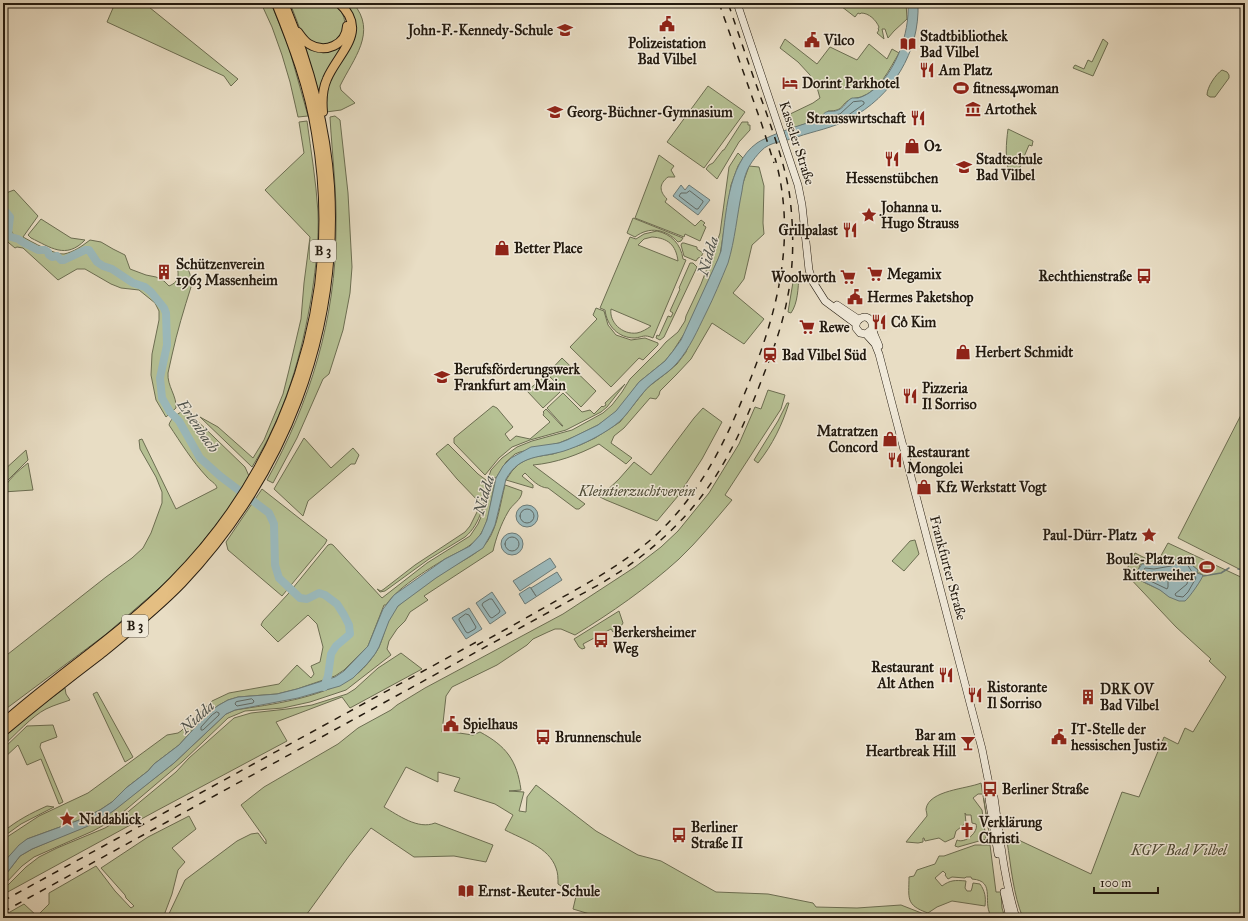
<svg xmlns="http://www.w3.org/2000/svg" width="1248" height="921" font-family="'IM FELL Great Primer',serif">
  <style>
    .green { fill: #b6c194; stroke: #6c6e52; fill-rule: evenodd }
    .water { fill: #9bbabd; stroke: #6b7a77 }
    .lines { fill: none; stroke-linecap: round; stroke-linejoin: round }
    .shore { stroke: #5f6a66; stroke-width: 1 }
    .stream { stroke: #6b7a77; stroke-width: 1.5 }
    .river { stroke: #9bbabd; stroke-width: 8 }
    .secondary-casing { stroke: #231a0f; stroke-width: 8 }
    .trunk-casing { stroke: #231a0f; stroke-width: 10 }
    .secondary { stroke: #f0e9d9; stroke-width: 7 }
    .trunk { stroke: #e4be82; stroke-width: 8 }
    .rail { stroke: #231a0f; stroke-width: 1.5; stroke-dasharray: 7 7; stroke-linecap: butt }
    .labels { text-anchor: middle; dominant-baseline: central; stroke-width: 3; stroke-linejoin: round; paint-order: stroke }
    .shield { fill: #f0e9d9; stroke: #60584c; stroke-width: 1 }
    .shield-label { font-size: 13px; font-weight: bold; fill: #231a0f }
    .poi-label { font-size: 14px; font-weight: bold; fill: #231a0f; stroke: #f0e9d9; text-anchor: start }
    .street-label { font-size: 14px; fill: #231a0f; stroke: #f0e9d9 }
    .park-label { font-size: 14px; font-style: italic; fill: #4f4c37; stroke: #f0e9d9 }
    .water-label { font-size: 15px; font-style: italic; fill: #4d524c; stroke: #f0e9d9 }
  </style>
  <rect width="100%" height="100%" fill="#e8ddc4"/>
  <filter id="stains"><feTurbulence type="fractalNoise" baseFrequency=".005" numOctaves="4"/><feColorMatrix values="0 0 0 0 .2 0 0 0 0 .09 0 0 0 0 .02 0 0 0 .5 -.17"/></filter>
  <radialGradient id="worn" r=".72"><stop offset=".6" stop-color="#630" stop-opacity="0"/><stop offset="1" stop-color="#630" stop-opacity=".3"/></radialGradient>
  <!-- green -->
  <path class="green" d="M 106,3 L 144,3 L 238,79 L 231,86 L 224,76 L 107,22 L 113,8 Z
    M 261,3 L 271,3 L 289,48 L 308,116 L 298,117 L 290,82 L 282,55 L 272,27 Z
    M 290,3 L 332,3 C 346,14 346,20 343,36 L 326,46 L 311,43 L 300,29 Z
    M 344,3 L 353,3 C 378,32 353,59 340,86 L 341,90 L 355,103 L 341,110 L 326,112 L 326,96 L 330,81 L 353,41 Z
    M 837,3 L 906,3 L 907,19 L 894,31 L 888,38 L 885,29 L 882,29 L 884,39 L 877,33 L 879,30 L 878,29 L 879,27 C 876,20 869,13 861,13 L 860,14 L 858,13 L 855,17 Z
    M 347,36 L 320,96 L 305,46 L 321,51 Z
    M 785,39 L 817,64 L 830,47 L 857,60 L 869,44 L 887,59 L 892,49 L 899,53 C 889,70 880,90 861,97 C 858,98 854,98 851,99 C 840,104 845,111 828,111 L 820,119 L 790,129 L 786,116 L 813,103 L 820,98 L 816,84 L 813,84 L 810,75 L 798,62 L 780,48 Z
    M 1103,39 L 1108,43 L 1093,76 L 1073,68 L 1075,65 L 1084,69 L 1088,60 L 1092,62 Z
    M 1222,70 L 1227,72 L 1229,75 L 1229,78 L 1215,97 L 1210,97 L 1207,95 C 1207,87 1216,74 1222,70 Z
    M 708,86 L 745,112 L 704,168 L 667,142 Z
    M 335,116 L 340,120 L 348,193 L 352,267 L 350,293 L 343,330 L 329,374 L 323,379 L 297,438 L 273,483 L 267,480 C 310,403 336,318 336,229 C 337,192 332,154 330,117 Z
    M 307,121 C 311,151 316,181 318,212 C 319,239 316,266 312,293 C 302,355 285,414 252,467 L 200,417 L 218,427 L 253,458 L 264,440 L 283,394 L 289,370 L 301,319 L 304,283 L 310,237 L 265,190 L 304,153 L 299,122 Z
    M 742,122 L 748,122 L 748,125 L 750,125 L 750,130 L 739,142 L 717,179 L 706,169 L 709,165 L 713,163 L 723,150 L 724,150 Z
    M 1008,129 L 1033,141 L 1032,146 L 1029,145 L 1023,159 L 1025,160 L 1014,175 L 1009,172 C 1005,158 1006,144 1008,129 Z
    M 738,153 L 743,158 L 738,166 L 731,185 L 720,255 L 686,331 L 673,351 L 665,361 L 639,382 L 622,405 L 611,416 L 598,425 L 576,436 L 559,443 L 520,452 L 515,454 L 506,462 L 496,478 L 489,476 L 491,470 L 502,458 L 517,447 L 532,441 L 572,430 L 603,413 L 612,405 L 622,392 L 630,379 L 660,349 L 666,342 L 678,332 L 685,321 L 686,316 L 701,284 L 716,245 L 720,233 L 729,167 Z
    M 659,155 L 674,166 L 671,170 L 675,177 L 668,177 C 659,184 659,191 667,199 L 665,202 L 695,226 L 701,220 L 705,223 L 703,225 L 706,227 L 700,241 L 685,234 L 684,237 L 635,218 Z
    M 749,166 L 759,167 L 764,186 L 763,223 L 764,234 L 752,245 L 744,279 L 738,287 L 733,293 L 764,319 L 744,344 L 712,323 L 691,359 L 676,375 L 660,391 L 659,395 L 656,399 L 650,398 L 624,428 L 614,436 L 611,443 L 632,458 L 626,464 L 599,444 C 578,455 556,463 533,465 L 585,504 L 579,509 L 576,509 L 548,488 C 539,488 531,479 525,473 L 522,476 L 533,485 L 533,488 L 506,480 L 512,471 L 519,464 L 526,460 L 534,457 L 553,454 L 580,445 L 595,438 L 620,422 L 647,388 L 669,371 L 677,364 L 686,352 L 737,211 L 743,183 Z
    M 14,190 L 38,216 L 23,237 C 32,242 55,255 64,254 C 74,252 82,246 90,240 L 101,242 L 113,249 L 125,255 L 130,269 L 146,275 L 156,277 L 164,281 L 169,286 C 181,281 178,274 177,263 C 190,266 191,274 191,287 C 184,309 177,332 172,355 C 171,361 169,367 168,373 C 167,386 177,396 176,408 L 166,417 L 156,400 L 151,375 L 152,354 L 159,320 L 159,311 L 155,303 L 139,290 L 121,288 L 111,284 L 85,269 L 77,269 L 58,280 L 23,248 L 17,247 L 15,248 L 3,238 L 3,214 C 7,220 7,225 5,232 L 13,234 C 7,226 18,214 3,209 L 3,196 L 6,193 Z
    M 633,218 L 683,238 L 681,241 L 678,242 C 666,229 649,226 635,237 L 627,233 Z
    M 41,219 L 71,238 L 85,240 C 66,260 50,247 31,238 L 28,235 Z
    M 657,231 C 671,234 681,244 683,259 L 686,260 L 653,338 C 644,334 643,337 635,338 C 618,338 607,326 605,310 L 600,308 L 630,237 L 636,239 L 644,234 ZM 652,237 C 668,238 676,245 678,261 L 638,245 L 644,239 ZM 611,309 L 651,326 C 647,329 642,332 637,333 C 622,335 609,322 611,309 Z
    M 682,243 L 684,243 L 697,247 L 697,249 L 703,253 L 701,257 L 698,258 L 696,261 L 684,256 L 681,245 Z
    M 690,263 L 693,263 L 697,267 L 664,337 L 660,340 L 656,338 L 657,335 L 659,336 L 668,316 L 671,317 L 673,313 L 670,311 L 680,289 L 679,288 Z
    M 794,276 L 799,276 C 798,288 798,303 791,313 L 788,312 Z
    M 596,308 L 604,311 L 608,325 L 616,335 L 631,340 L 645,338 L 658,343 L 658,345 L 643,360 L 639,358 L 611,387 L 570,347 L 597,319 L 593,315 Z
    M 562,358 L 596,391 L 581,407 L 547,374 Z
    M 545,376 L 560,392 L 543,408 L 527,391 Z
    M 625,384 L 607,407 L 601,412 L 566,430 L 530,440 L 512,447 L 499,458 L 485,475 L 454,443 L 454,438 L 493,406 L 497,408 L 513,427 L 505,434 L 510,441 L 516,436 L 530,439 L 550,422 L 543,415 L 544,413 L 543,412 L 546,409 L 562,426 L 563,426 L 547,408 L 563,393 L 582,412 L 590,410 L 594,414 L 602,406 L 603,407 L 606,405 L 605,403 Z
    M 768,390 L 785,395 L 781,409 L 725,495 L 732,500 C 715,520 698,541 679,559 C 647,588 611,613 575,635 L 561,629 L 555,629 L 548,632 L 533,639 L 527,645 L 497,665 L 452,687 L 446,696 L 442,732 L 452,732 L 473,735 L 480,732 C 506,746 517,760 521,790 L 509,791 L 524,792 L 519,811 L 526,812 L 527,797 L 536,785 L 596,831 L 638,855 L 661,861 L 716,892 L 768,894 L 813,903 L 816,907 L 857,908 L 901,905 L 929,916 L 929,917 L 603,918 L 573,909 L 577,892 L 564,888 L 558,884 C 558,878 558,873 556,868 C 549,847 522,839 505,830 L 513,815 L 495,804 L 454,791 L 460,778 L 438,772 L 438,782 L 406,767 L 384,807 C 398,815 418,830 435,823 L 493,845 L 486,862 L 454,856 L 414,857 L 371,828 L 349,856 L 304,918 L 167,918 L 185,880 L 237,841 L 251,834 L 258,833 L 266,844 L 266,840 L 241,805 L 264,787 L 338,744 L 358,728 L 391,710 L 397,705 L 425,688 L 563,614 L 635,567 L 661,547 L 678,531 L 709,493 L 739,444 L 755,407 L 761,409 Z
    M 787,403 L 789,403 C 782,425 773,444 758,463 L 754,460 L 778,421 Z
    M 703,408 L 722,422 L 702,459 L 678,496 L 657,521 L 606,500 L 600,497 L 619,479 L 634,462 L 651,475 L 694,418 Z
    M 186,410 L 245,467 L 249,476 L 229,508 L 215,526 L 188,560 L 163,585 L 105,635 L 3,711 L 3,658 L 106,577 L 132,558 L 143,548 L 151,533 L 162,503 L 162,492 L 156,477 L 140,449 L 139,440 L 142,439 L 176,509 L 217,488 C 216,483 210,481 207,477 C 192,461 181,443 169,425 C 170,419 179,412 186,410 Z
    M 1245,411 L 1245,572 L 1178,538 L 1242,413 Z
    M 304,438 L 331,468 L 353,448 L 359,455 L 355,464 L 351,464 L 308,501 L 303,516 L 274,489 Z
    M 448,444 L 478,474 L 486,480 C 486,499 481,524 465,537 L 429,559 L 385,591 L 380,592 L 377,589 L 381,591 L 384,589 L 415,565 L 465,532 L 470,526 L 481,504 L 457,479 L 436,454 Z
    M 26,450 L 28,460 L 3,485 L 3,471 Z
    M 28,463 L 33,490 L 3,492 C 6,481 19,470 28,463 Z
    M 488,480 L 495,482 C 491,498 490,521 480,535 C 472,547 458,552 445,559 C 427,570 397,588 386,605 L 384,605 L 368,646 L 344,670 L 335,676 L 297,689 L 277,694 L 238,697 L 228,700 L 219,705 L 209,712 L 179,745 L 154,764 L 148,771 L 126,788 L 112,802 L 100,810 L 82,819 L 27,839 L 11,854 L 3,863 L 3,840 L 4,839 L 39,816 L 88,793 L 167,735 L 178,733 L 181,731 L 212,701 L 229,693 L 279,684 L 297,665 L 311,678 L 314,674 L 311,666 L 320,662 L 323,647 L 317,624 L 308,615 L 278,642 L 261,625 L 263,621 L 288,594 L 328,545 L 331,544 L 333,545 L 382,598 L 427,563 L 470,536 L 478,524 L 481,517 L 489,484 Z
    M 505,485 L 522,491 C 522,500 512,504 508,512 C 501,524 496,538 493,551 L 424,596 L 428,600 L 410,612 L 405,621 L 397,629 L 389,641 L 387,649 L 391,655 L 346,690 L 310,702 L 283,708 L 245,711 L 228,718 L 182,762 L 115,819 L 93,831 L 34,857 L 22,866 L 3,886 L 3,878 L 20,856 L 32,849 L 102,819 L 174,763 L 226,714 L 235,710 C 274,704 316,699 351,678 C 361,673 374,657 379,647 C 385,634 387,616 398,606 C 414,592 435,578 452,567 C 464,560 479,553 487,542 C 498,526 500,504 505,485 Z
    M 262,489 L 327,540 L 325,544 L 282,596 L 228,550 L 226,542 Z
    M 915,540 L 919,554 L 904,571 L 892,561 L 910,541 Z
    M 1168,543 L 1245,579 L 1245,918 L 1023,918 C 1013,894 1011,866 1007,841 L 1011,840 L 1010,836 L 1091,874 L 1122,792 L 1139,797 L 1164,737 L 1178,744 L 1185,728 L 1193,732 L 1226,677 L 1209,661 L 1211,659 L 1176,627 L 1125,573 L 1135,553 L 1145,558 L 1158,561 ZM 1187,557 L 1193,566 L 1198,570 L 1197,572 L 1197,573 L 1201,573 L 1198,582 L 1195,587 L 1167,595 C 1158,586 1143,585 1136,576 L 1140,565 L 1144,563 L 1158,565 L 1170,562 L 1181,558 Z
    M 619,611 L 623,623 L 620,628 L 613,632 L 611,629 L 583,644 L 585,648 L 582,649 L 579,647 L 574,639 Z
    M 401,653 L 422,669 L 350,708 L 342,697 L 276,722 L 287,741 L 156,811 L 4,894 L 3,890 L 26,867 L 39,857 L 57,848 L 105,828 L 117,821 L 176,772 L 189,758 L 234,718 L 251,713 L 287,709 L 312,705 L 347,694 L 355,689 L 378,668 Z
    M 65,688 L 66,694 L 70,700 C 62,703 54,705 46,709 C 32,716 15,735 3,746 L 3,738 L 38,708 Z
    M 97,692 L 133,757 L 125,762 L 93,694 Z
    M 53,725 L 57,737 L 41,743 L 40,747 L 63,802 L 59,804 L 41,759 L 27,765 L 18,745 L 3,759 L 3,749 L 27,726 Z
    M 981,783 L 990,839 L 983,794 L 978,794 L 973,798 L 982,810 L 986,839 L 958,847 L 955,846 L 957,840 C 965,844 979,832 976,824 L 972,823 L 971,815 L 966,815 L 965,813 L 966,823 L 956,831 L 954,838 L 945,842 L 939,838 L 925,841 L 924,838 L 923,838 L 923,842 L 918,843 L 906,842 L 927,816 C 927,813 926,811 926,809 C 929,790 967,789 981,783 Z
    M 47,806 L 54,807 L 21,824 L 3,837 L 3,832 C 16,821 31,813 47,806 Z
    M 189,816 L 196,829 L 172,848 L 185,862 L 178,870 L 172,894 L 163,918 L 78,918 L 76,915 L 74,918 L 3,918 L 3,916 L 24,904 L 37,916 L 49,904 L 49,893 L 96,866 L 115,891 L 131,908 L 134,906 L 126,898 L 125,895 L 101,868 L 148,837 Z
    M 975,845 L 990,845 L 996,892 L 1001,892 L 1002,908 L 1005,918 L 993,918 C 980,905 998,881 972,879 L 971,877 L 966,877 L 965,878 L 952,877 L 948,879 L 945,875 L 946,874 L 943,871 L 935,878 L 942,886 C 950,880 955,880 966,881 L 965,888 L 967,891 L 971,891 L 972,888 L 973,883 L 980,884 C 985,891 986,897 985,906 L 952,901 L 937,907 L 928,913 C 905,905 909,898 909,877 L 914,876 L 917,870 L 935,864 L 939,856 L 944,856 Z"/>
  <!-- water -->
  <path class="water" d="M 908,3 L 918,3 C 920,52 892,97 849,119 C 833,128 814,131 797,137 C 785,142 770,141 761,151 C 757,155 753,160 750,165 C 745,173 743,183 742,191 C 737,215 735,240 728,263 C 721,280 714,297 706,313 C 697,331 690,348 677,363 C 667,375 652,381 643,393 C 630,408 626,419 608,430 C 594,439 579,446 564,451 C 541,458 520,454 506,479 L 495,525 L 491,534 L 483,548 L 436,578 L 398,606 L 389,621 L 379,647 L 375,654 L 367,664 L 353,678 L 340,686 L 298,698 L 235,710 L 226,714 L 174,763 L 116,809 L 102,819 L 86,827 L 32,849 L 20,856 L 3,878 L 3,863 L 19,845 L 27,839 L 82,819 L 100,810 L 112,802 L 126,788 L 148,771 L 154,764 L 179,745 L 209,712 L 219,705 L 228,700 L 238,697 L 277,694 L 297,689 L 335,677 L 344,671 L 368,646 L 383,609 L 394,595 L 445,559 L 470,546 L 481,534 L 487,520 L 496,478 L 503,466 L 511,458 L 531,447 L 559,443 L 567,440 L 598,425 L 616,411 L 639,382 L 665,361 L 673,351 L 681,340 L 718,259 L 721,251 C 726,217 727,164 757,143 C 761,140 767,138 771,136 C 787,129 804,124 820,119 C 827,107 829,114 838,110 C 844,108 846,101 852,98 C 854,98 856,98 858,98 C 862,97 866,95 869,93 C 895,76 910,33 908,3 Z
    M 681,185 L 685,190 L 689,185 L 710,200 L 698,215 L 673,196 Z
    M516 516a11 11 0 1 1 22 0a11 11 0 1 1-22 0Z
    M501 544a11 11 0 1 1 22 0a11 11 0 1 1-22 0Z
    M 1187,557 L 1189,557 L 1193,566 L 1198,570 L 1197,572 L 1197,573 L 1203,575 C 1203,578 1189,598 1185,601 L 1179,601 L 1169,597 L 1160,590 L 1140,580 L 1136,577 L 1136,573 L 1142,564 L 1158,565 L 1170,562 L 1181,558 Z
    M 550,558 L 556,567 L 520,591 L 513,581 Z
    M 557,572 L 562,580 L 525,604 L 519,594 L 530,587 L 536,596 L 531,588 Z
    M 492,592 L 506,613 L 490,624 L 476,603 Z
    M 469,608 L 482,629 L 466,639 L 452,618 Z"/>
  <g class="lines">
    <!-- shore -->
    <path class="shore" d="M 862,101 L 864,102 L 864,104 L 847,116 L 826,124 L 824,123 L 824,121 L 827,116 L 840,114 L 853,102 Z
      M 690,191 L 703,201 L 703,202 L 698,209 L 696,209 L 679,196 L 681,193 L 686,193 Z
      M520 516a7 7 0 1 1 14 0a7 7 0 1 1-14 0Z
      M505 544a7 7 0 1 1 14 0a7 7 0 1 1-14 0Z
      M 1185,561 L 1196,578 L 1188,592 L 1183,597 L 1176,596 L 1175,594 L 1187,584 L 1188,579 C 1186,573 1178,569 1172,572 L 1168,579 L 1168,587 L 1167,589 L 1140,576 L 1145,568 L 1154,569 L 1171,566 Z
      M 490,599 L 492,599 L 500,611 L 499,613 L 492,618 L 490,617 L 482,605 L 483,603 Z
      M 466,614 L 469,615 L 476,627 L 475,629 L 468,633 L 466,632 L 459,620 L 459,619 Z
      M 252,699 L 254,701 L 253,703 L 237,706 L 235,704 L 236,702 Z
      M 217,712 L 219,713 L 219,715 L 203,730 L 201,730 L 201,727 L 212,715 Z"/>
    <!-- stream -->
    <path class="stream" d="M 1238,569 L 1245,570
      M 1203,576 L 1221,573 L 1229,568"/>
    <!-- river -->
    <path class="river" d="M 3,211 L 6,212 L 10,217 L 8,234 L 11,237 L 18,239 L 24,243 L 38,250 L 45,250 L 48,252 L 49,255 L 52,257 L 57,256 L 61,260 L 64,260 L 85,250 L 89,250 L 97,262 L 103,266 L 112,269 L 133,283 L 145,287 L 151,292 L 164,308 L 166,313 L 167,345 L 160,378 L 162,398 L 170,412 L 179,421 L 200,458 L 220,476 L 269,513 L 274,524 L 275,565 L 279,578 L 300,598 L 307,599 L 319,593 L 325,595 L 337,604 L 344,615 L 349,625 L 350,634 L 336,646 L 331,654 L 328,676 L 324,687"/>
    <defs>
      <path id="secondary" d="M 737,3 L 798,185 L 802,205 L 809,270 L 813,282 L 825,301 L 856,324
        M 837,305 L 858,319
        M 872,329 L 866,334 L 860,333 L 856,328 C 855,320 865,312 871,321 C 873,324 872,327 873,330 C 874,336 877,340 879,346
        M 866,334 L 875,344 L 879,354 L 982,749 L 990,789 L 994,797 C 1000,838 1004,879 1016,918
        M 990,789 L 989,799 L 998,854
        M 1004,892 L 1010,918"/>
      <path id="trunk" d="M 298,32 C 301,36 304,41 309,44 C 325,54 346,45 347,26
        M 323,112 C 322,101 322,90 327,79 C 338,53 370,31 339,3
        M 3,723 C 58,674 121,634 173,581 C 290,463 344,297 316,133 C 309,88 293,45 276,3
        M 3,732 C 35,705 68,679 101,654 C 129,631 157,609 182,583 C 284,475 339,335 330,186 C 326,123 308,61 284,3"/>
    </defs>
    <!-- secondary casing -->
    <use href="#secondary" class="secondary-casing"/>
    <!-- trunk casing -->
    <use href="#trunk" class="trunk-casing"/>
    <!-- secondary -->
    <use href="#secondary" class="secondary"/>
    <!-- trunk -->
    <use href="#trunk" class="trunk"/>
    <!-- rail -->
    <path class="rail" d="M 719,3 L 762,125 L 774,163
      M 477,645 C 505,630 533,614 561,598 C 594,580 627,561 655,536 C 697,497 723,448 744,395 C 776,318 798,241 775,158
      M 3,901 L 480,640
      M 3,912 L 600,584 C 653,553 698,511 727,457 C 741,432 752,405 762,379 C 772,353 782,327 787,300 C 794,267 794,232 790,198 C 786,168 775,138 765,109 C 752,74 740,38 728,3"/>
  </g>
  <!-- icons -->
  <defs>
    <symbol id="civic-bare" viewBox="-9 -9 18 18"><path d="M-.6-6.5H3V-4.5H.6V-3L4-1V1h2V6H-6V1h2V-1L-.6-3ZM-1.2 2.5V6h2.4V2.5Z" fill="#8f2418" stroke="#f0e9d9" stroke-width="2.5" paint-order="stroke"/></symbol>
    <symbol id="school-bare" viewBox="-9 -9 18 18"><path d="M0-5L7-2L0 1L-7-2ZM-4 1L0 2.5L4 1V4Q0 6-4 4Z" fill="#8f2418" stroke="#f0e9d9" stroke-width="2.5" paint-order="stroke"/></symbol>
    <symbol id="library-bare" viewBox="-9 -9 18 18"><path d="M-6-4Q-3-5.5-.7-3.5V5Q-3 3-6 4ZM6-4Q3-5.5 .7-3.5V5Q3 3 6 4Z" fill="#8f2418" stroke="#f0e9d9" stroke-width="2.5" paint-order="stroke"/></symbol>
    <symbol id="restaurant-bare" viewBox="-9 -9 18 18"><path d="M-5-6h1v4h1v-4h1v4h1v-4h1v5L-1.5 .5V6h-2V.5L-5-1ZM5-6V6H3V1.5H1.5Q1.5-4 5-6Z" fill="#8f2418" stroke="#f0e9d9" stroke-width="2.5" paint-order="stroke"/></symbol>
    <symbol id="hotel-bare" viewBox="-9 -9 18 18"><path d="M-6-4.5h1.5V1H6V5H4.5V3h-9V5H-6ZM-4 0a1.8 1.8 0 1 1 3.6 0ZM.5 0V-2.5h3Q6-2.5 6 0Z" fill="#8f2418" stroke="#f0e9d9" stroke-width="2.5" paint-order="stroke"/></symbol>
    <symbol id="stadium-bare" viewBox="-9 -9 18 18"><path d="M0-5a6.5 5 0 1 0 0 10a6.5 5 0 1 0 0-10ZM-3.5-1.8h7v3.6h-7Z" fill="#8f2418" stroke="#f0e9d9" stroke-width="2.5" paint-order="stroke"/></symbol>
    <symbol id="museum-bare" viewBox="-9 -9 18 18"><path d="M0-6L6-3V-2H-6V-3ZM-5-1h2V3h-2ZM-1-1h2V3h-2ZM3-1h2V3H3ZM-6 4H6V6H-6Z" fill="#8f2418" stroke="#f0e9d9" stroke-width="2.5" paint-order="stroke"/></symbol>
    <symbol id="shop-bare" viewBox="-9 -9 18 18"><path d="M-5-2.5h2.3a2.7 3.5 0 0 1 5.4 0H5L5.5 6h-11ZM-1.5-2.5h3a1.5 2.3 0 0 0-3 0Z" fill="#8f2418" stroke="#f0e9d9" stroke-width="2.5" paint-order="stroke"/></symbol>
    <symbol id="sight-bare" viewBox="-9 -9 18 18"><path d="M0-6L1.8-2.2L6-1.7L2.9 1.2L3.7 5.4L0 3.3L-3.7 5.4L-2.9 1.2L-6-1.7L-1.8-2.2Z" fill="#8f2418" stroke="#f0e9d9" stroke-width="2.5" paint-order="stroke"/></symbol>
    <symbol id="building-bare" viewBox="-9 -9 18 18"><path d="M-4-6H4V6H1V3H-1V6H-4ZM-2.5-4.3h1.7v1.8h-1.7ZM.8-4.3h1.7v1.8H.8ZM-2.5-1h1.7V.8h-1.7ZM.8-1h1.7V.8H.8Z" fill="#8f2418" stroke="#f0e9d9" stroke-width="2.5" paint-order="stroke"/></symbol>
    <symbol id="supermarket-bare" viewBox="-9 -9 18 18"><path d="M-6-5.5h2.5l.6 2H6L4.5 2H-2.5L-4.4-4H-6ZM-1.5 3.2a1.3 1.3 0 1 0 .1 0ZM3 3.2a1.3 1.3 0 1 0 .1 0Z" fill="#8f2418" stroke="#f0e9d9" stroke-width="2.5" paint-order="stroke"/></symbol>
    <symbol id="bus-bare" viewBox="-9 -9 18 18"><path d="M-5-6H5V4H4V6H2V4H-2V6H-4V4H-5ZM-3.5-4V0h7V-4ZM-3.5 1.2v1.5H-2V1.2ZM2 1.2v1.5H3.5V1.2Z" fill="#8f2418" stroke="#f0e9d9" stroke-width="2.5" paint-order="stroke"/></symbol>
    <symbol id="station-bare" viewBox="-9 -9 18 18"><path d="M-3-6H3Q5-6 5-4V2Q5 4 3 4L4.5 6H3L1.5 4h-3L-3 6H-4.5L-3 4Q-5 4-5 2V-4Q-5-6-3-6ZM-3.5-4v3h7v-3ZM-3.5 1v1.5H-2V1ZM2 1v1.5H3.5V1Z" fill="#8f2418" stroke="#f0e9d9" stroke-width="2.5" paint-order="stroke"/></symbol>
    <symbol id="bar-bare" viewBox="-9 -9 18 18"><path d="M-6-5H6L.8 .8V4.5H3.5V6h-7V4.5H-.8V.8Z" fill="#8f2418" stroke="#f0e9d9" stroke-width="2.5" paint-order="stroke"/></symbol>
    <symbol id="church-bare" viewBox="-9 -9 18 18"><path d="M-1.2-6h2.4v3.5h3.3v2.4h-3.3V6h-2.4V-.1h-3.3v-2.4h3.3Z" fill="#8f2418" stroke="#f0e9d9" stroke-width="2.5" paint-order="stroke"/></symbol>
  </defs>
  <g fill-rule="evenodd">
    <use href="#civic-bare" x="656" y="13" width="22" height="22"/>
    <use href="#school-bare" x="554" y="19" width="22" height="22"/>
    <use href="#civic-bare" x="801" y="29" width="22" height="22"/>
    <use href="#library-bare" x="897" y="33" width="22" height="22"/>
    <use href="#restaurant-bare" x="916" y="59" width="22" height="22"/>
    <use href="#hotel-bare" x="779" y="72" width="22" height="22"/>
    <use href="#stadium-bare" x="950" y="77" width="22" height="22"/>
    <use href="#museum-bare" x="962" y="98" width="22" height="22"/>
    <use href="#school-bare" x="544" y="101" width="22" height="22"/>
    <use href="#restaurant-bare" x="907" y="107" width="22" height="22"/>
    <use href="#shop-bare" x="901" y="135" width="22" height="22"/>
    <use href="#restaurant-bare" x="881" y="148" width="22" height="22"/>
    <use href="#school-bare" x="953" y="156" width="22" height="22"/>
    <use href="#sight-bare" x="858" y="204" width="22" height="22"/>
    <use href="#restaurant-bare" x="839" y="219" width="22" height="22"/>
    <use href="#shop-bare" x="491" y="237" width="22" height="22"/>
    <use href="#building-bare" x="153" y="261" width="22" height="22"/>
    <use href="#supermarket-bare" x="864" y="263" width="22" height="22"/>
    <use href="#bus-bare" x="1133" y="265" width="22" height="22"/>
    <use href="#supermarket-bare" x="837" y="266" width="22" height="22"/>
    <use href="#civic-bare" x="844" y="286" width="22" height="22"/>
    <use href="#restaurant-bare" x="868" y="311" width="22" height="22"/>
    <use href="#supermarket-bare" x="796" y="316" width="22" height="22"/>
    <use href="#shop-bare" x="952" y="341" width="22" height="22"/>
    <use href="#station-bare" x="759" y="344" width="22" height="22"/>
    <use href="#school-bare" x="431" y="366" width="22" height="22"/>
    <use href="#restaurant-bare" x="899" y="385" width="22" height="22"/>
    <use href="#shop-bare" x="879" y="428" width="22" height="22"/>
    <use href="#restaurant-bare" x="884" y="449" width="22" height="22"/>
    <use href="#shop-bare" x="913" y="476" width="22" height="22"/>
    <use href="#sight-bare" x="1138" y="524" width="22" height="22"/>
    <use href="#stadium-bare" x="1196" y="556" width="22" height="22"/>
    <use href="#bus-bare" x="590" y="629" width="22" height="22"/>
    <use href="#restaurant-bare" x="935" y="664" width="22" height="22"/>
    <use href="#restaurant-bare" x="964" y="684" width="22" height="22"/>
    <use href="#building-bare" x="1077" y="686" width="22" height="22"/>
    <use href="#civic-bare" x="440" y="713" width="22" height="22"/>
    <use href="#bus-bare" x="532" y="726" width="22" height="22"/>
    <use href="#civic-bare" x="1048" y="726" width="22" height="22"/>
    <use href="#bar-bare" x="957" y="732" width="22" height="22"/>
    <use href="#bus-bare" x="979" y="778" width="22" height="22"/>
    <use href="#sight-bare" x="56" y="808" width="22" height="22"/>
    <use href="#church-bare" x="956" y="819" width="22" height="22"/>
    <use href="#bus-bare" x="668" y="824" width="22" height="22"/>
    <use href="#library-bare" x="455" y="880" width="22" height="22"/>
  </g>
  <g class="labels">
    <!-- shield labels -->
    <g class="shield">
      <rect x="310" y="240" width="26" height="22" rx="3"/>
      <rect x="122" y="615" width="26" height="22" rx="3"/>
    </g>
    <g class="shield-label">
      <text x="323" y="251">B 3</text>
      <text x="135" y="626">B 3</text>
    </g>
    <!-- poi labels -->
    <g class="poi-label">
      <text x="553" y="30" text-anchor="end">John-F.-Kennedy-Schule</text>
      <text x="920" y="36">Stadtbibliothek<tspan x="920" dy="16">Bad Vilbel</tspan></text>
      <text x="824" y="40">Vilco</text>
      <text x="667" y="43" text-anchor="middle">Polizeistation<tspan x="667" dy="16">Bad Vilbel</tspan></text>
      <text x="939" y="70">Am Platz</text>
      <text x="802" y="83">Dorint Parkhotel</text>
      <text x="973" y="88">fitness4woman</text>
      <text x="985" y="109">Artothek</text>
      <text x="567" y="112">Georg-Büchner-Gymnasium</text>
      <text x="906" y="118" text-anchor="end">Strausswirtschaft</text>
      <text x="924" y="146">O2</text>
      <text x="976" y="159">Stadtschule<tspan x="976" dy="16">Bad Vilbel</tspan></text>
      <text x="892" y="178" text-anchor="middle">Hessenstübchen</text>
      <text x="881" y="207">Johanna u.<tspan x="881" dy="16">Hugo Strauss</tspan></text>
      <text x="838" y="230" text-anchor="end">Grillpalast</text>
      <text x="514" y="248">Better Place</text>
      <text x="176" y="264">Schützenverein<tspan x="176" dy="16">1963 Massenheim</tspan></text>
      <text x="887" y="274">Megamix</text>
      <text x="1132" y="276" text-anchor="end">Rechthienstraße</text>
      <text x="836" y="277" text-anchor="end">Woolworth</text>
      <text x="867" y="297">Hermes Paketshop</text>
      <text x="891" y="322">Cô Kim</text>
      <text x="819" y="327">Rewe</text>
      <text x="975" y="352">Herbert Schmidt</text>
      <text x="782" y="355">Bad Vilbel Süd</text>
      <text x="454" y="369">Berufsförderungswerk<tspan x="454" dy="16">Frankfurt am Main</tspan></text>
      <text x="922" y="388">Pizzeria<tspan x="922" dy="16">Il Sorriso</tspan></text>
      <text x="878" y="431" text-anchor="end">Matratzen<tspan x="878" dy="16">Concord</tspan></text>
      <text x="907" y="452">Restaurant<tspan x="907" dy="16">Mongolei</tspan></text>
      <text x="936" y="487">Kfz Werkstatt Vogt</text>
      <text x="1137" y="535" text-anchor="end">Paul-Dürr-Platz</text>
      <text x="1195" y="559" text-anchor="end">Boule-Platz am<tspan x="1195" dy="16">Ritterweiher</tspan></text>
      <text x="613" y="632">Berkersheimer<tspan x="613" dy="16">Weg</tspan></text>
      <text x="934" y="667" text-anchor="end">Restaurant<tspan x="934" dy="16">Alt Athen</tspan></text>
      <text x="987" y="687">Ristorante<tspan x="987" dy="16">Il Sorriso</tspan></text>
      <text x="1100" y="689">DRK OV<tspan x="1100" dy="16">Bad Vilbel</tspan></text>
      <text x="463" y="724">Spielhaus</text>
      <text x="1071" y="729">IT-Stelle der<tspan x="1071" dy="16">hessischen Justiz</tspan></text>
      <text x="956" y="735" text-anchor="end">Bar am<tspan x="956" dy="16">Heartbreak Hill</tspan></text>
      <text x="555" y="737">Brunnenschule</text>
      <text x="1002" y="789">Berliner Straße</text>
      <text x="79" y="819">Niddablick</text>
      <text x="979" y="822">Verklärung<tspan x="979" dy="16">Christi</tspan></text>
      <text x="691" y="827">Berliner<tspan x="691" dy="16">Straße II</tspan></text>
      <text x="478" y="891">Ernst-Reuter-Schule</text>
    </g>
    <!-- street labels -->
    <g class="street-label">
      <text transform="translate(797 143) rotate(72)">Kasseler Straße</text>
      <text transform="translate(948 568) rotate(75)">Frankfurter Straße</text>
    </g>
    <!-- park labels -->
    <g class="park-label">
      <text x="637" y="491">Kleintierzuchtverein</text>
      <text x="1179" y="850">KGV Bad Vilbel</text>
    </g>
    <!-- water labels -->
    <g class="water-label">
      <text transform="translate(708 256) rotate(-74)">Nidda</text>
      <text transform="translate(198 426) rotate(55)">Erlenbach</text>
      <text transform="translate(484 495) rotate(-74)">Nidda</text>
      <text transform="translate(197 717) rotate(-42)">Nidda</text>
    </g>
  </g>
  <!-- margin -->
  <rect width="1248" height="921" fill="none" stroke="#e8ddc4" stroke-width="16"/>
  <rect x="4" y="4" width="1240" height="913" fill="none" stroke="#231a0f" stroke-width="2"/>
  <rect x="8" y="8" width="1232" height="905" fill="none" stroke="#231a0f"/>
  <!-- scale -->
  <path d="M1094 887v6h64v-6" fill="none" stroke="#231a0f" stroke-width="2"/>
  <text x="1100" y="887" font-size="12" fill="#231a0f" stroke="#f0e9d9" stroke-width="3" paint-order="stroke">100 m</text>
  <rect width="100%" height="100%" filter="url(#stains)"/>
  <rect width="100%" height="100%" fill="url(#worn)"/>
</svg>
